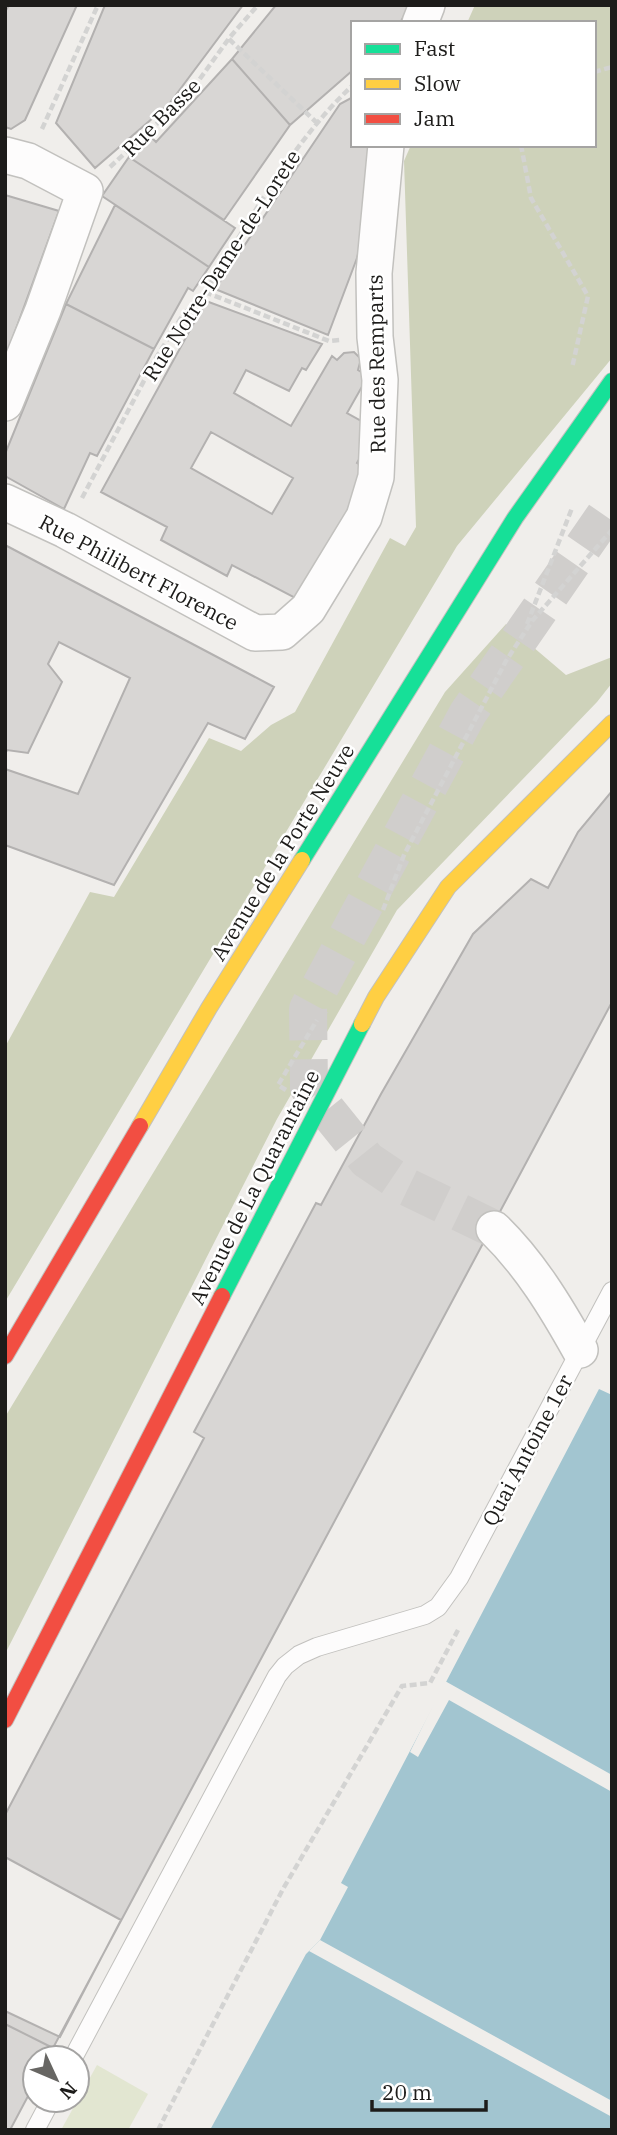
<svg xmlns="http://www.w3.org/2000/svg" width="617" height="2135" font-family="'IBM Plex Serif',serif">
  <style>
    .green { fill: #e2e6d1 }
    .forest { fill: #ced2ba }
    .water { fill: #a2c5d0 }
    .pier { fill: #f0eeeb }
    .building { fill: #d8d6d4; stroke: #b3b1b0; stroke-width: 2; fill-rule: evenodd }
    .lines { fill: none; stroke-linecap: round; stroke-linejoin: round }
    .secondary-tunnel { stroke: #d0cecc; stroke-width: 38; stroke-dasharray: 38 19; stroke-linecap: butt }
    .lane-casing { stroke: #c2c1be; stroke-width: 20 }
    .street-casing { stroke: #c2c1be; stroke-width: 38 }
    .fast-casing { stroke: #c2c1be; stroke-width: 18 }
    .slow-casing { stroke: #c2c1be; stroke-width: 18 }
    .jam-casing { stroke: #c2c1be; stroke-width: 18 }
    .path { stroke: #d3d3d2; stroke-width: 4.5; stroke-dasharray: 7 3.5; stroke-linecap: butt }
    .lane { stroke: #fdfcfc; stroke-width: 18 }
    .street { stroke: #fdfcfc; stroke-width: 35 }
    .fast { stroke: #16e098; stroke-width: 16 }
    .slow { stroke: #ffcf43; stroke-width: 16 }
    .jam { stroke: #f24e42; stroke-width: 16 }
    .labels { text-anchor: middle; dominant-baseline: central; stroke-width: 5; stroke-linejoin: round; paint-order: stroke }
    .street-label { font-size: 21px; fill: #1d1c1a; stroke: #fff }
  </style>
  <rect width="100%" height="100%" fill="#f0eeeb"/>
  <!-- green -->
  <path class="green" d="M 97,2065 L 148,2094 L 128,2130 L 61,2130 Z"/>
  <!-- forest -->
  <path class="forest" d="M 475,5 L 612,5 L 612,358 L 457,546 L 5,1302 L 5,1047 L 90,892 L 114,897 L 209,738 L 241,751 L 271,725 L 295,712 L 390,538 L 405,546 L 416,527 L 404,161 L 411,145 L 594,145 L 594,23 L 467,23 Z
    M 506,624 L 566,675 L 612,657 L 612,683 L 597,702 L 397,910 L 277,1119 L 5,1654 L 5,1417 L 445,692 Z"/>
  <!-- water -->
  <path class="water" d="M 599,1389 L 612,1395 L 612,2130 L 210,2130 L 306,1954 L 320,1940 L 348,1887 L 341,1883 Z"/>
  <!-- pier -->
  <path class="pier" d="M 445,1681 L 612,1775 L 612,1792 L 449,1700 L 418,1757 L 410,1752 Z
    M 320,1940 L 612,2101 L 612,2117 L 309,1951 Z"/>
  <!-- building -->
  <path class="building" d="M 9,5 L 77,5 L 25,120 L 11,129 L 5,127 L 5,12 Z
    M 105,5 L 243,5 L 169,104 L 95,168 L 56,123 Z
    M 276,5 L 410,5 L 400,23 L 353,23 L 353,70 L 290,125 L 232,59 Z
    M 232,59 L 290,125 L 224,220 L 129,157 L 150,136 L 156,142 Z
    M 353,97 L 353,145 L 379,145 L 370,208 L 357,258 L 328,335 L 215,289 L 340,104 Z
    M 129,157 L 235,228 L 209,267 L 102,196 Z
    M 5,195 L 59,211 L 5,359 Z
    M 115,205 L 209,267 L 193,291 L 188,288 L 154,349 L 66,304 Z
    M 206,301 L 322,344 L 306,370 L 302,368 L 289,391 L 246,370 L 234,393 L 291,426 L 332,356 L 337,360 L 344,353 L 354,352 L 361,359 L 358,370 L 368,376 L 347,413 L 372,427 L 374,433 L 357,463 L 371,472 L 301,601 L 232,565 L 227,576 L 161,540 L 167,527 L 101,492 ZM 211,432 L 293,478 L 272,514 L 191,468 Z
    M 66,304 L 154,349 L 97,456 L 90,453 L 64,509 L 5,476 L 5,454 Z
    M 5,545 L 274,687 L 245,739 L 208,723 L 114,885 L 5,845 L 5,769 L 78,794 L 130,678 L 59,642 L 48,664 L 62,682 L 28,753 L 7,750 L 5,754 Z
    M 612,791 L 612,1002 L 53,2048 L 5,2024 L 5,1815 L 204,1438 L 194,1432 L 316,1203 L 321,1205 L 381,1094 L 473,934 L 531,879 L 548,888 L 578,832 Z
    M 5,1857 L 121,1920 L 60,2037 L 5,2011 Z
    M 5,2024 L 53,2048 L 48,2058 L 35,2058 L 35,2083 L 10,2130 L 5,2130 Z"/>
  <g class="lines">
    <!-- secondary-tunnel -->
    <path class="secondary-tunnel" d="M 494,1229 L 407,1187 L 367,1160 L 309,1088 L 308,1009 L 468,713 L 612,505"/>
    <defs>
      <path id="lane" d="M 73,2058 L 277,1676 L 285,1666 L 299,1655 L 317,1647 L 425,1615 L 438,1607 L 459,1578 L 612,1291
        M 35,2130 L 51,2100"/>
      <path id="street" d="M 420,23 L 427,5
        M 5,155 L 28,161 L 85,191 L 43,310 L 5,403
        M 5,502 L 65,530 L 255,633 L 282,632 L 308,609 L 364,517 L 376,477 L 380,380 L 375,337 L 374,273 L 386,145
        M 494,1229 C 530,1264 556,1307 580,1350"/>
      <path id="fast" d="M 302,860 L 515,518 L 612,381
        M 222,1296 L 362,1024"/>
      <path id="slow" d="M 362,1024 L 376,997 L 448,887 L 612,723
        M 140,1126 L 209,1008 L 302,860"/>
      <path id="jam" d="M 5,1356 L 140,1126
        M 5,1720 L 222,1296"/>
    </defs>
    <!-- lane casing -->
    <use href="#lane" class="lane-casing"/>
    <!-- street casing -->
    <use href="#street" class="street-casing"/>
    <!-- fast casing -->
    <use href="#fast" class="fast-casing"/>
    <!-- slow casing -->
    <use href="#slow" class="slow-casing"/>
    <!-- jam casing -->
    <use href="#jam" class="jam-casing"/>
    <!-- path -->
    <path class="path" d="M 229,39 L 317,123
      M 594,72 L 612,67
      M 42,129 L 98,5
      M 521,145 L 531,198 L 588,296 L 572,368
      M 110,167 L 189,94 L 230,37 L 258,5
      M 205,292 L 329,341 L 340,340
      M 82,498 L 156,358 L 184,313 L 194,306 L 205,292 C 250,221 291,143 353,85
      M 527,624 L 572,508
      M 383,910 L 404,855 L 506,661 L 532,621 L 612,530
      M 286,1090 L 278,1085 L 317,1020
      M 158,2130 L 283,1889 L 402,1686 L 430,1683 L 458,1630"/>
    <!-- lane -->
    <use href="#lane" class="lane"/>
    <!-- street -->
    <use href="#street" class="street"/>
    <!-- fast -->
    <use href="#fast" class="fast"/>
    <!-- slow -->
    <use href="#slow" class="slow"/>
    <!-- jam -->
    <use href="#jam" class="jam"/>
  </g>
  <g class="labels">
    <!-- street labels -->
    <g class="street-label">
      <text transform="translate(161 117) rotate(-45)">Rue Basse</text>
      <text transform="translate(221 265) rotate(-57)">Rue Notre-Dame-de-Lorete</text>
      <text transform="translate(376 364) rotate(-91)">Rue des Remparts</text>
      <text transform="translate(139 572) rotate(28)">Rue Philibert Florence</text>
      <text transform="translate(282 852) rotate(-58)">Avenue de la Porte Neuve</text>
      <text transform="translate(254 1187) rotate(-63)">Avenue de La Quarantaine</text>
      <text transform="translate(527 1450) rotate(-62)">Quai Antoine 1er</text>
    </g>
  </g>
  <!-- border -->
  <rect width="617" height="2135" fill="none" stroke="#1d1c1a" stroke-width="14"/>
  <!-- legend -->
  <rect x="351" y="21" width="245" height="126" fill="#ffffff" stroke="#a5a4a3" stroke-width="2"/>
  <rect x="365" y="44" width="35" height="10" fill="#16e098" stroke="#a5a4a3" stroke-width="2"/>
  <text x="414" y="56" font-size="21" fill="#1d1c1a">Fast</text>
  <rect x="365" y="79" width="35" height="10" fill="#ffcf43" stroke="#a5a4a3" stroke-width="2"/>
  <text x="414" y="91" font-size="21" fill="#1d1c1a">Slow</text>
  <rect x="365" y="114" width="35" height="10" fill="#f24e42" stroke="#a5a4a3" stroke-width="2"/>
  <text x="414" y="126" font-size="21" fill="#1d1c1a">Jam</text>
  <!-- north arrow -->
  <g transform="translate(56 2079) rotate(134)"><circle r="33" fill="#ffffff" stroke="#a5a4a3" stroke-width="2"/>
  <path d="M0-5L12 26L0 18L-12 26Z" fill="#676663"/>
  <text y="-10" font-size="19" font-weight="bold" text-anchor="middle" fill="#1d1c1a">N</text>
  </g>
  <!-- scale -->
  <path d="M372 2100v10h114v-10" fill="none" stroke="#1d1c1a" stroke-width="3.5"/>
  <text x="382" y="2100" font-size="21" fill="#1d1c1a" stroke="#ffffff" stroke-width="5" paint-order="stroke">20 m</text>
</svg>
